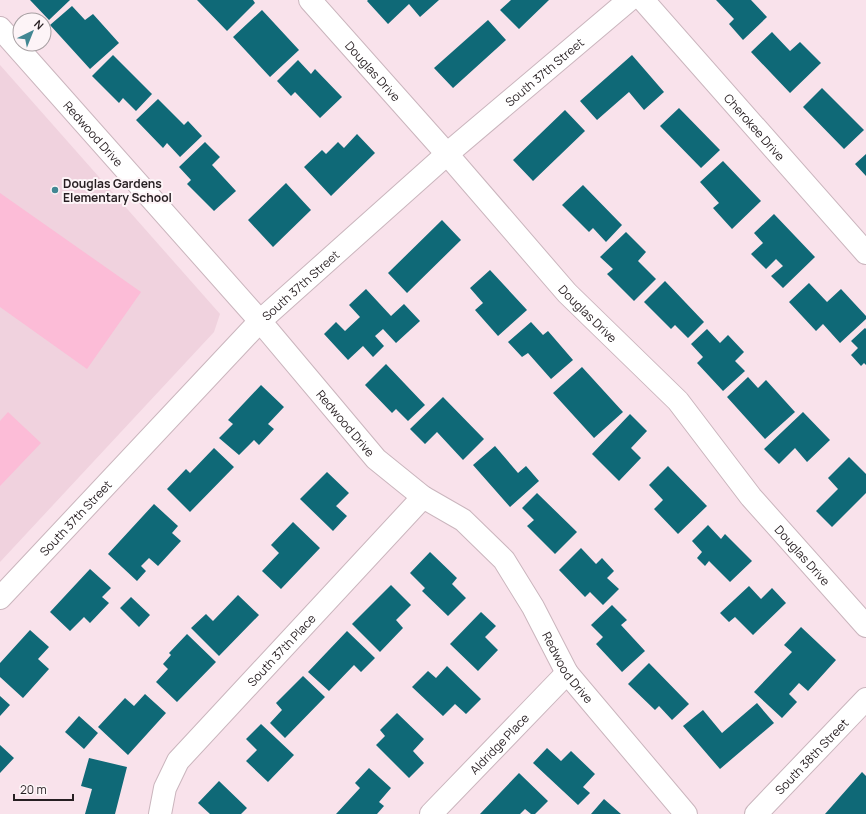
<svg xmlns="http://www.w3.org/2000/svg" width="866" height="814" font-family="Manrope,sans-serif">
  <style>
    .built { fill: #f0d2de }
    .pitch { fill: #fcbcd7 }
    .building { fill: #0f6977 }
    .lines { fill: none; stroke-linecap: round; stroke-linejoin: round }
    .minor-casing { stroke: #cab5bd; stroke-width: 24 }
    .minor { stroke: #fff; stroke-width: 22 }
    .poi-dot { fill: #428793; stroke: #fdf4f7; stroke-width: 1.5 }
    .labels { text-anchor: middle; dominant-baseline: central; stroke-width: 4; stroke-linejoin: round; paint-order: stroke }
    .street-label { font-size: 12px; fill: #271f22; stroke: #fdf4f7 }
    .poi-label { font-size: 12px; font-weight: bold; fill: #271f22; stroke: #fdf4f7; text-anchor: start }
  </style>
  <rect width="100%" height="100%" fill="#f9e2eb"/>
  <!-- built -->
  <path class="built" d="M 0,65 L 220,314 L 214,332 L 0,562 Z"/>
  <!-- pitch -->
  <path class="pitch" d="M 0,193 L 141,292 L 87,369 L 0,307 Z
    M 8,412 L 41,443 L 0,486 L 0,421 Z"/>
  <!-- building -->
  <path class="building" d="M 30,0 L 70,0 L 49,20 Z
    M 197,0 L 253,0 L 255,3 L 227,31 Z
    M 368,0 L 439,0 L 420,17 L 409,4 L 388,24 L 367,1 Z
    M 511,0 L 549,0 L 519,29 L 500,10 Z
    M 716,0 L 751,0 L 767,17 L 743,40 L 729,24 L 734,19 Z
    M 72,6 L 85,20 L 93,14 L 119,43 L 90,69 L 50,25 Z
    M 262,10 L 299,50 L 270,77 L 233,37 Z
    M 488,20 L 506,40 L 453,88 L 434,68 Z
    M 772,32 L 790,51 L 800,42 L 821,63 L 790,93 L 751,52 Z
    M 113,55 L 152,94 L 136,111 L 123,98 L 119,103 L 92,76 Z
    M 632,55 L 664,92 L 644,110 L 629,92 L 597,120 L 580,101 Z
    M 298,60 L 311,74 L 315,69 L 342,97 L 320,118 L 295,92 L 291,96 L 277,81 Z
    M 822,88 L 864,130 L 844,149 L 803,107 Z
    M 158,99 L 184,125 L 188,121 L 202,136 L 180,157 L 167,143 L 163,148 L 136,120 Z
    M 679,108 L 720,150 L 701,168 L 660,126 Z
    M 565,110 L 585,131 L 533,181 L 513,160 Z
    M 357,134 L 375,153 L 331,196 L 304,167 L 322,150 L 326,154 L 338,142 L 344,148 Z
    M 205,142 L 220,157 L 212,165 L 236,191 L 214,211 L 187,184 L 191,180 L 179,167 Z
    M 866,154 L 866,176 L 855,164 Z
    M 723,161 L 761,201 L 732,229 L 713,208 L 719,203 L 700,182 Z
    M 286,183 L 311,210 L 273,247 L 248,220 Z
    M 583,185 L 622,225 L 606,242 L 593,228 L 589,232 L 562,205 Z
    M 774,214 L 815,257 L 783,288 L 771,276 L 783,266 L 776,259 L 766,269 L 751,254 L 763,243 L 754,233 Z
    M 442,220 L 461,240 L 407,293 L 388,273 Z
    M 626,232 L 646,252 L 638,261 L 656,279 L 634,301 L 607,274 L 613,269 L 600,257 Z
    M 490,270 L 527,310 L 498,336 L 475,310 L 483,303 L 470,288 Z
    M 665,281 L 704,322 L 688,338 L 675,325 L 671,329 L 644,302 Z
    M 809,283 L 827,302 L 841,289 L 866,316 L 866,319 L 840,343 L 823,324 L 816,331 L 789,302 Z
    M 366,289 L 391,316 L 404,304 L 420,321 L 396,343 L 383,329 L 375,336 L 384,346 L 373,357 L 363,346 L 348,360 L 324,334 L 336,322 L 345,331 L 360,317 L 349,305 Z
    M 531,322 L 543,335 L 548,331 L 573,360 L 551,379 L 528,353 L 522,357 L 508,342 Z
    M 865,328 L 866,329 L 866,365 L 864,363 L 861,366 L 851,355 L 858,348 L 851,341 Z
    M 707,329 L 720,343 L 728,335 L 744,352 L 735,361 L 745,371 L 723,391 L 697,363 L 703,357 L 691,344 Z
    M 386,364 L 425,405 L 408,421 L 396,409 L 392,413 L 365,385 Z
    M 582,367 L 623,412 L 594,438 L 553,393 Z
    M 748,377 L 758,388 L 766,380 L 795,412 L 765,439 L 727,397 Z
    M 261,385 L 284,407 L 268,424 L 274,429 L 259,445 L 254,440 L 239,455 L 219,438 L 233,424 L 228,420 Z
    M 443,397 L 484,439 L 463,460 L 437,432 L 425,444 L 410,429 Z
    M 803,412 L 830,440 L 807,462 L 795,448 L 779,464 L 764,449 Z
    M 630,414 L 647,431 L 631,448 L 641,458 L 619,481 L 592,454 Z
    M 495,446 L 518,473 L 526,466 L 539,481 L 510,507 L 473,465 Z
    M 214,448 L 234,467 L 190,512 L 167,489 L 186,469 L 190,473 Z
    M 849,457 L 866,474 L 866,493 L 832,527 L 816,511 L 838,489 L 828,478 Z
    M 668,466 L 707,506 L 678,534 L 654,509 L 663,500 L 649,485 Z
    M 327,472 L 349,493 L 336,506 L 347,516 L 333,531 L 300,499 Z
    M 537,493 L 577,532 L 555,554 L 527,526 L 534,520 L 522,508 Z
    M 154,504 L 178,526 L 172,533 L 181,541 L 158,566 L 149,558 L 141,566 L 146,571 L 137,581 L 108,554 Z
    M 293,522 L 320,548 L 281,589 L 262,571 L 279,553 L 271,545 Z
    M 708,525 L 721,539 L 725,534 L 752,561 L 730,582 L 709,561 L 705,566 L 697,558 L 702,552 L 692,541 Z
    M 581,548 L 596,564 L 602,558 L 614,571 L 607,578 L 619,589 L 603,605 L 590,592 L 585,597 L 559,570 Z
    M 430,552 L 457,578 L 452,584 L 466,598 L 448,616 L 422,591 L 425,588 L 410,573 Z
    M 90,569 L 111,588 L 102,597 L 109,603 L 90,623 L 84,617 L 70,631 L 50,612 Z
    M 391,585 L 411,605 L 396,620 L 403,628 L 380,652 L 352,624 Z
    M 749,586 L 761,599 L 772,588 L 786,603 L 753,635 L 735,617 L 729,622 L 720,613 Z
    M 238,595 L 259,615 L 219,656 L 191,628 L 206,614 L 213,621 Z
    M 131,597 L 150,615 L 139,627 L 120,608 Z
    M 612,605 L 627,620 L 621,625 L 645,651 L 622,672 L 596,644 L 603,637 L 591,625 Z
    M 481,612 L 496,626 L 485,637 L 498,650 L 478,671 L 450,644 Z
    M 801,627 L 836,660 L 808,691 L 799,683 L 789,694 L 797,702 L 782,718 L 754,692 L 792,652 L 784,645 Z
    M 30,630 L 49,647 L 38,659 L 49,669 L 23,698 L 0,677 L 0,663 Z
    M 347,631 L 375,658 L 361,672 L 354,665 L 329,691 L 308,672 Z
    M 187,634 L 216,662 L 177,702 L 156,682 L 168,669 L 163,664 L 171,655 L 169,653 Z
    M 649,663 L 689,704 L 672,720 L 659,706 L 655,710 L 628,684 Z
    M 447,666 L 481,699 L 466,714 L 455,704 L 443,716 L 412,687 L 428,671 L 436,678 Z
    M 303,676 L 325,697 L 285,738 L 270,723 L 282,710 L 276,703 Z
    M 145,694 L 166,713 L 128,755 L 98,727 L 125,698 L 134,706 Z
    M 0,696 L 10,705 L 0,716 Z
    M 757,703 L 774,723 L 720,769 L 683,726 L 703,710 L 722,733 Z
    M 397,713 L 424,739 L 413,751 L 424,763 L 409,778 L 376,745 L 385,736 L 380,730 Z
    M 79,716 L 98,733 L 84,749 L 65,732 Z
    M 261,724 L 294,755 L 268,782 L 246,761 L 257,750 L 246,739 Z
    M 0,745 L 14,758 L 0,773 Z
    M 547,748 L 561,761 L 571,751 L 595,774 L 583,787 L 590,793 L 578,805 L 533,763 Z
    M 89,758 L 127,767 L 115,814 L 85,814 L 92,789 L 81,786 Z
    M 369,768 L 391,788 L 379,802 L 384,806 L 377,814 L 336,814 L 360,788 L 355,783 Z
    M 862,772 L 866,776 L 866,814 L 825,814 Z
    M 519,773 L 548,801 L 535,814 L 531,814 L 525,809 L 520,814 L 480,814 Z
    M 219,781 L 247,808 L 241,814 L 210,814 L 198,803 Z
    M 604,799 L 621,814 L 591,814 Z"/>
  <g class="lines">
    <defs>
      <g id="minor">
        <path id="s1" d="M 310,0 L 447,154 L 567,293 L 678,401 L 751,497 L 866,626"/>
        <path id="s2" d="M 643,0 L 866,253"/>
        <path id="s3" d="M 0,28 L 260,321 L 376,459 L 423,497 L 463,520 L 504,560 L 533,607 L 567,673 L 686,814"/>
        <path id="s4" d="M 0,598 L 260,321 L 447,154 L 629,0"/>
        <path id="s5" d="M 160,814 L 165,788 L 178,761 L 423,497"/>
        <path id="s6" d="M 431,814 L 567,673"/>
        <path id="s7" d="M 756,814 L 866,699"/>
      </g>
    </defs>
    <!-- minor casing -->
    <use href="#minor" class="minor-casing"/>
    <!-- minor -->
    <use href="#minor" class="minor"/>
  </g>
  <!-- markers -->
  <circle class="poi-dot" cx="55" cy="190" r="4"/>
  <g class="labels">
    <!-- street labels -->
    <g class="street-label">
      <text stroke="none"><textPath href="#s1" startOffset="95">Douglas Drive</textPath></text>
      <text stroke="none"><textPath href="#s4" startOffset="758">South 37th Street</textPath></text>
      <text stroke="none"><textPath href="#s2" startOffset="169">Cherokee Drive</textPath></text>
      <text stroke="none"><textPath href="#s3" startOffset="141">Redwood Drive</textPath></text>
      <text stroke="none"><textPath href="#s4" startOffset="434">South 37th Street</textPath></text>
      <text stroke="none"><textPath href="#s1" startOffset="419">Douglas Drive</textPath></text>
      <text stroke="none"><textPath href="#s3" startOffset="525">Redwood Drive</textPath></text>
      <text stroke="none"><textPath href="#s4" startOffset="110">South 37th Street</textPath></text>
      <text stroke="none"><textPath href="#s1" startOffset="743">Douglas Drive</textPath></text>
      <text stroke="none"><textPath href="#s5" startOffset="208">South 37th Place</textPath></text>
      <text stroke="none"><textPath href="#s3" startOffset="861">Redwood Drive</textPath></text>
      <text stroke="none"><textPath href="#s6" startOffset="98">Aldridge Place</textPath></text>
      <text stroke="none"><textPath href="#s7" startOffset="80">South 38th Street</textPath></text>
    </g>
    <!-- poi labels -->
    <g class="poi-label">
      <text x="63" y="183">Douglas Gardens<tspan x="63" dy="14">Elementary School</tspan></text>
    </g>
  </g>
  <!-- north arrow -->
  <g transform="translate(32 32) rotate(43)"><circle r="19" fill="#fdf4f7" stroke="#a79fa2"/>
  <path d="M0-3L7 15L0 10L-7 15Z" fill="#428793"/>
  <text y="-6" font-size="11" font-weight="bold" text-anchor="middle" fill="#271f22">N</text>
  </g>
  <!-- scale -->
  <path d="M14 794v6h59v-6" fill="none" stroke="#271f22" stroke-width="2"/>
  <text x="20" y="794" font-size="12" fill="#271f22" stroke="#fdf4f7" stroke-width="3" paint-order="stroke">20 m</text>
</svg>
